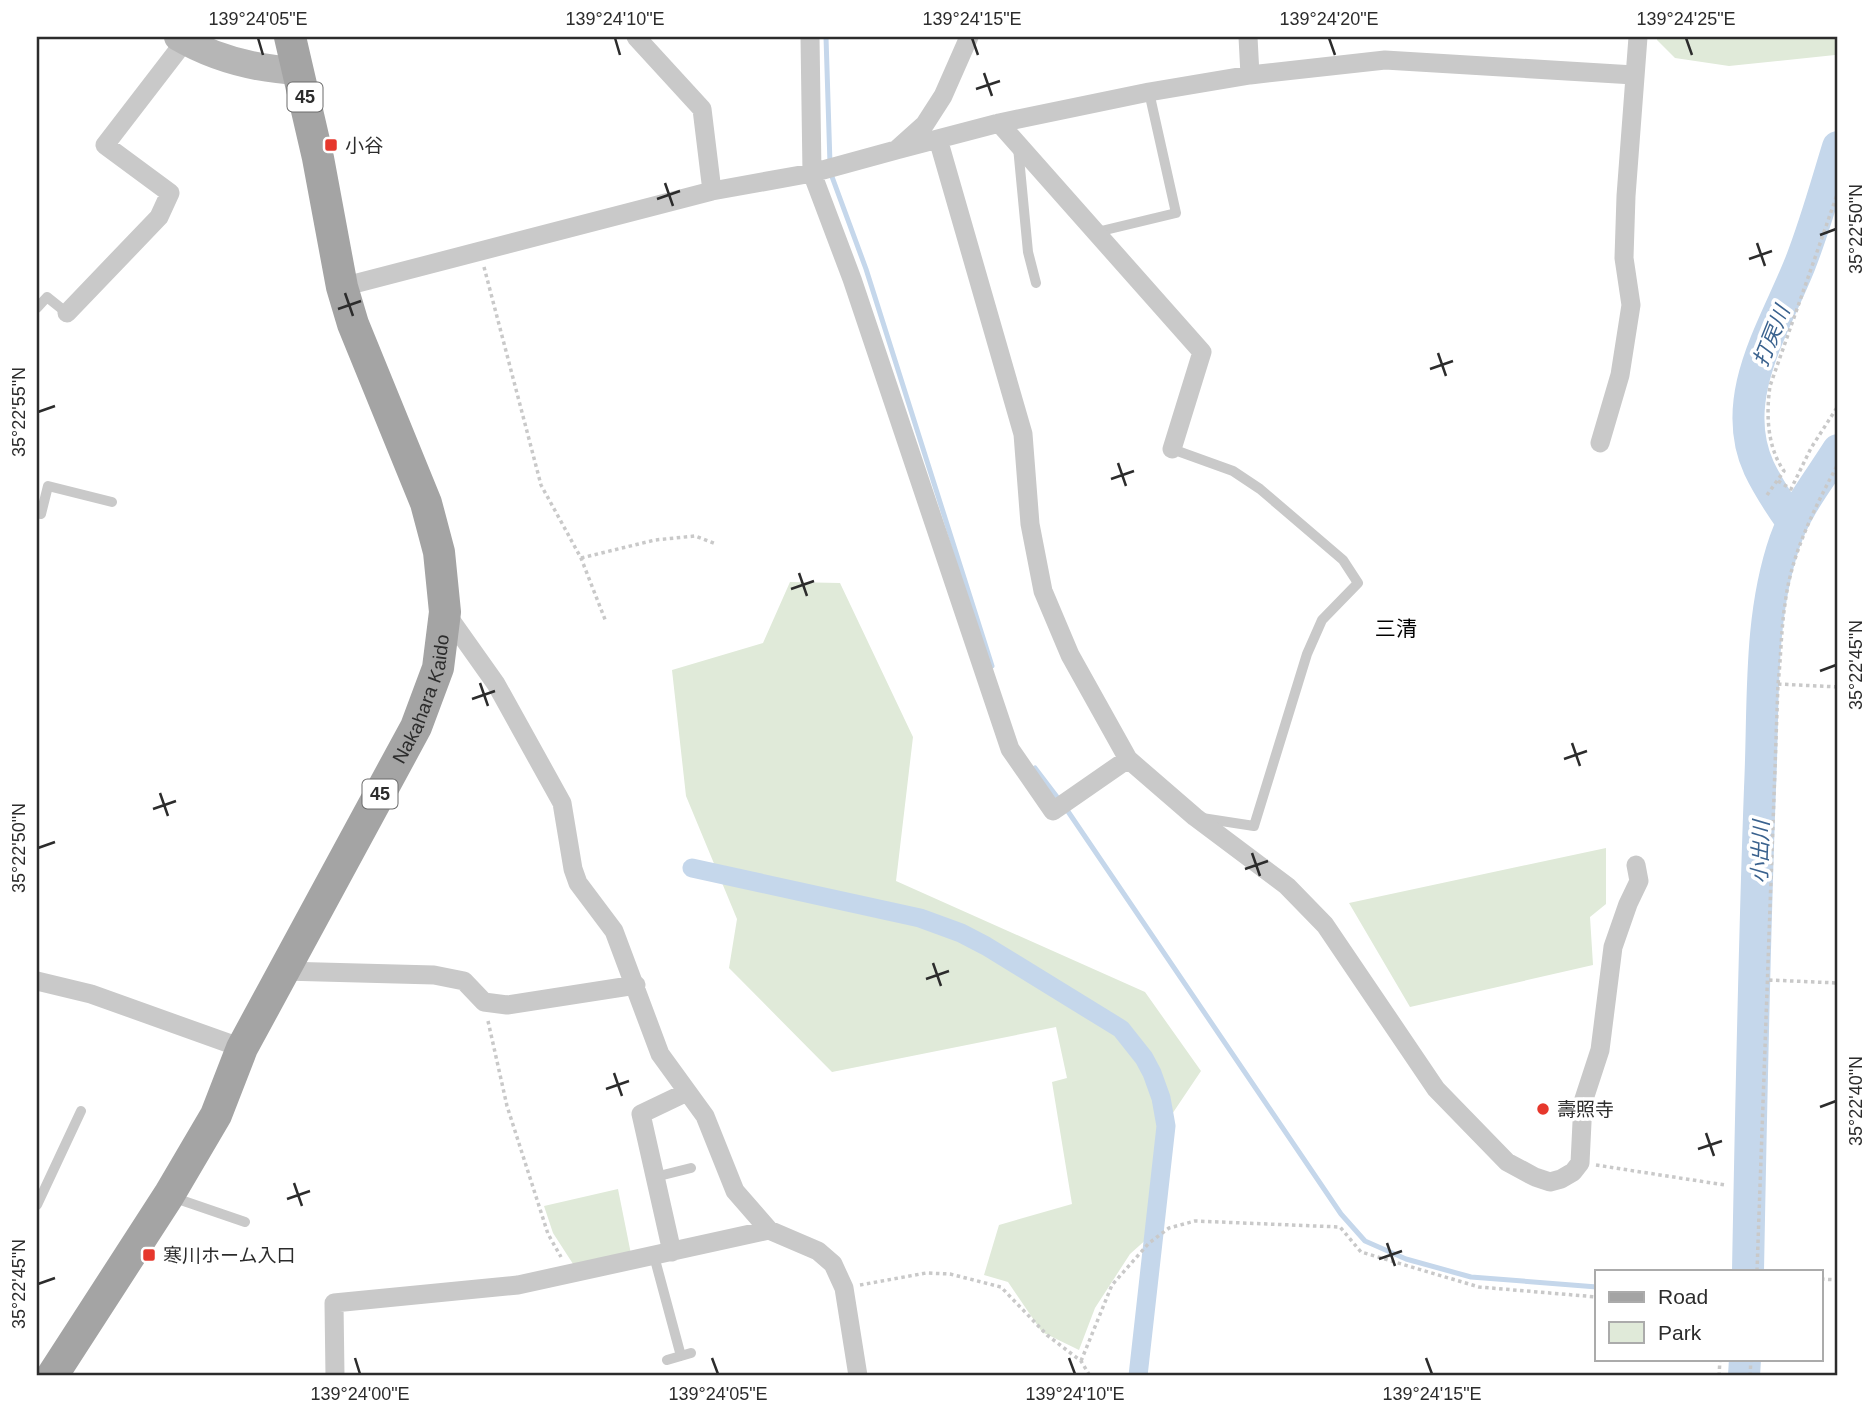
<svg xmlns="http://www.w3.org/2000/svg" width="1875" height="1413" font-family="Helvetica,'Noto Sans JP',sans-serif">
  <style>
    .green { fill: #e0ead9 }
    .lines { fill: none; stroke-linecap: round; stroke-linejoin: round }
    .stream { stroke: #c5d7eb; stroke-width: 5 }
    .canal { stroke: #c5d7eb; stroke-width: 19 }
    .river { stroke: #c5d7eb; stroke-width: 32 }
    .path { stroke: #c9c9c9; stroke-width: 3.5; stroke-dasharray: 3.5 3.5; stroke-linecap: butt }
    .lane { stroke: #c9c9c9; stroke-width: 10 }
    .street { stroke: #c9c9c9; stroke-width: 19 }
    .secondary { stroke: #b6b6b6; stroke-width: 28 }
    .primary { stroke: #a4a4a4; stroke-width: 32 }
    .ticks { fill: none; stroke: #2c2c2c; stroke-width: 2.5 }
    .poi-dot { fill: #e6372c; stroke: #fff; stroke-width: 2.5 }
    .labels { text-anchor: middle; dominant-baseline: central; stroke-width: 7; stroke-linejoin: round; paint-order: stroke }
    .shield { fill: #fff; stroke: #6b6b6b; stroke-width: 2 }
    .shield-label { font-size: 18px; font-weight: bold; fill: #2c2c2c }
    .poi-label { font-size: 19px; fill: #2c2c2c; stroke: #fff; text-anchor: start }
    .street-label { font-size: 19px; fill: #2c2c2c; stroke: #fff }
    .water-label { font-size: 21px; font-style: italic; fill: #3a628e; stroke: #fff }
    .neighbourhood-label { font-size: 21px; fill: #000; stroke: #fff }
    .neatline { fill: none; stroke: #2c2c2c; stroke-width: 2.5 }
    .ticks-label { font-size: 18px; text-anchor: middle; fill: #2c2c2c }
  </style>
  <rect width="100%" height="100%" fill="#fff"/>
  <!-- green -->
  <path class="green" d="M 1657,37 L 1838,37 L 1835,55 L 1729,66 L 1675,58 L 1657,40 Z
    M 790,582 L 840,583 L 913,737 L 896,881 L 1145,992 L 1201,1071 L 1162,1129 L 1149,1237 L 1130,1254 L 1095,1308 L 1079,1350 L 1042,1332 L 1008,1282 L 984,1275 L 999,1225 L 1072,1204 L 1052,1082 L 1067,1078 L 1056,1027 L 832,1072 L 729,968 L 737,919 L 686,796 L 672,670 L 763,643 Z
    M 1606,848 L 1606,904 L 1590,917 L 1593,965 L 1410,1007 L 1349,903 Z
    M 618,1189 L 631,1254 L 575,1267 L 553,1233 L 544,1206 Z"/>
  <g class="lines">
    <!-- stream -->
    <path class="stream" d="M 826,37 L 830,164
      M 831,174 L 866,269 L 992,666
      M 1035,768 L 1067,810 L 1341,1214 L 1365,1241 L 1406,1259 L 1471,1277 L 1597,1287"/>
    <!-- canal -->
    <path class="canal" d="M 692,868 L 920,918 L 961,933 L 986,946 L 1121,1029 L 1144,1058 L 1152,1073 L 1161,1098 L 1166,1126 L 1138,1376"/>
    <!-- river -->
    <path class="river" d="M 1792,522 C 1780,505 1768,487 1759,468 C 1727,398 1775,327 1800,264 C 1815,226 1826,186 1838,147
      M 1748,1271 C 1751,1110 1754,949 1760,788 C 1764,707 1758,619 1785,541 C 1796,508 1820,479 1838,450
      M 1744,1376 L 1745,1359"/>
    <!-- path -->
    <path class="path" d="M 484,267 L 541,485 L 581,558 L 606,622
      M 1778,481 L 1791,489 L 1811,448 L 1838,406
      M 1767,495 L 1784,471 C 1767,447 1766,414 1770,386 L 1838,192
      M 581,558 L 655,540 L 695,536 L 716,544
      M 1778,684 L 1838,687
      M 1769,980 L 1838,983
      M 488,1021 L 507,1106 L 548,1234 L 561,1257
      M 1596,1165 L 1725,1185
      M 1757,1271 L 1778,684 C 1781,658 1781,630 1785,604 C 1791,554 1815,507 1838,464
      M 1821,1279 L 1838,1280
      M 860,1285 L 926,1273 L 950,1274 L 1001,1287 L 1047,1335 L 1081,1361 L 1090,1376
      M 1081,1361 L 1112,1285 L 1149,1243 L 1169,1228 L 1195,1221 L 1340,1227 L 1361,1252 L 1479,1287 L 1597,1297
      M 1719,1376 L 1720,1359
      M 1750,1376 L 1751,1359"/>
    <!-- lane -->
    <path class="lane" d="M 1018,147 L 1028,252 L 1036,283
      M 1097,232 L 1176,213 L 1149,92
      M 37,308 L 47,297 L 67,313
      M 1172,449 L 1233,471 L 1260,489 L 1343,560 L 1358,583 L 1322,620 L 1307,654 L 1254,826 L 1202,818
      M 37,512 L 41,514 L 48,486 L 112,502
      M 655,1177 L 691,1168
      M 172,1197 L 245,1222
      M 37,1205 L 81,1111
      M 654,1256 L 681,1356
      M 667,1360 L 691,1353"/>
    <!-- street -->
    <path class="street" d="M 636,37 L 702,109 L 712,191
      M 810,37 L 812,173 L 852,279 L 1010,749 L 1053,811 L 1128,759
      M 1248,37 L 1250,75
      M 999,123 L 1202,352 L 1172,449
      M 938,139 L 1023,434 L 1030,524 L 1043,591 L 1070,655 L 1128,759 L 1195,817 L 1287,886 L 1325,925 L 1436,1089 L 1507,1162 L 1535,1177 L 1550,1182 L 1561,1179 L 1573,1172 L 1580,1163 L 1583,1102 L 1600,1050 L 1613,947 L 1628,904 L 1639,881 L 1636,865
      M 896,150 L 999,123 L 1149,92 L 1250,75 L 1385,60 L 1634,75
      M 342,287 L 712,191 L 812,173 L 896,150 L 925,124 L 943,96 L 969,37
      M 67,313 L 159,217 L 170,193 L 105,145 L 185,41
      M 1600,443 L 1620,375 L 1631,305 L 1624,258 L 1626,196 L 1638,37
      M 445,612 L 496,684 L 562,803 L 573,869 L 578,883 L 614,931 L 660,1054 L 705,1116 L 735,1191 L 769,1230 L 818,1251 L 833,1264 L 844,1288 L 858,1376
      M 283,971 L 434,975 L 464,981 L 484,1002 L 507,1005 L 636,985
      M 37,981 L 91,994 L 242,1048
      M 672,1252 L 641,1114 L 687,1092
      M 335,1376 L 334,1303 L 518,1285 L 769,1230"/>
    <!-- secondary -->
    <path class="secondary" d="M 178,37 C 214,58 257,69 299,71"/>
    <!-- primary -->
    <path class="primary" id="s1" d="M 52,1376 L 169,1195 L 216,1115 L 242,1048 L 416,727 L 438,668 L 445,612 L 439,552 L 426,503 L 353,324 L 342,287 L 318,158 L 290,37"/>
  </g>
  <!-- ticks -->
  <path class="ticks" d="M 258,38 L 263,55M 615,38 L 620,55M 972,38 L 978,55M 1329,38 L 1335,55M 1686,38 L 1692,55M 984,73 L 992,96M 976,89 L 1000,81M 665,183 L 673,206M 657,199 L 680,191M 1820,235 L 1836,229M 1757,243 L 1765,266M 1749,259 L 1772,251M 345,293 L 353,316M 338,309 L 361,301M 1438,353 L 1446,376M 1430,369 L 1453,361M 38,412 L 55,406M 1118,463 L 1126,486M 1111,479 L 1134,471M 799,573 L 807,596M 791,589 L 814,581M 1820,671 L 1836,665M 480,683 L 488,706M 472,699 L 495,691M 1572,743 L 1580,766M 1564,759 L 1587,751M 160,793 L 168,816M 153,809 L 176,801M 38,848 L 55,842M 1252,853 L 1260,876M 1245,869 L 1268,861M 933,963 L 941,986M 926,979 L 949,971M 614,1073 L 622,1096M 606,1089 L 629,1081M 1820,1107 L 1836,1101M 1706,1133 L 1714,1156M 1698,1149 L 1722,1141M 294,1183 L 302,1206M 287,1199 L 310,1191M 1387,1243 L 1395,1266M 1379,1259 L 1402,1251M 38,1284 L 55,1278M 355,1358 L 360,1374M 712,1358 L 718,1374M 1069,1358 L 1075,1374M 1426,1358 L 1432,1374"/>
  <!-- markers -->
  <g class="poi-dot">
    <rect x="324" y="138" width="14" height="14" rx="3.5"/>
    <circle cx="1543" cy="1109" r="7"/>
    <rect x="142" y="1248" width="14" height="14" rx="3.5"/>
  </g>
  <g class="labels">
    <!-- shield labels -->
    <g class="shield">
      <rect x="287.5" y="82.5" width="35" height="29" rx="5"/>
      <rect x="362.5" y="779.5" width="35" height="29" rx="5"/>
    </g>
    <g class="shield-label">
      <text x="305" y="97">45</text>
      <text x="380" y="794">45</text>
    </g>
    <!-- poi labels -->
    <g class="poi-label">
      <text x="345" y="145">小谷</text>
      <text x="1557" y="1109">壽照寺</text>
      <text x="163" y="1255">寒川ホーム入口</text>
    </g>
    <!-- street labels -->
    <g class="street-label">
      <text stroke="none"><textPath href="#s1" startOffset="774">Nakahara Kaido</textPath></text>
    </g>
    <!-- water labels -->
    <g class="water-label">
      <text transform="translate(1771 336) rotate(-68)">打戻川</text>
      <text transform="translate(1760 852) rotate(-88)">小出川</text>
    </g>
    <!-- neighbourhood labels -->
    <g class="neighbourhood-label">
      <text x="1396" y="628">三清</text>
    </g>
  </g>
  <!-- border -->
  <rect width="1875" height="1413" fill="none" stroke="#ffffff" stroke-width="77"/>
  <!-- legend -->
  <rect x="1595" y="1270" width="228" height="91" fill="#ffffff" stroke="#ababab" stroke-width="2"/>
  <rect x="1609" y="1292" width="35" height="10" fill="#a4a4a4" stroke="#ababab" stroke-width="2"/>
  <text x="1658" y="1304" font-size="21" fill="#2c2c2c">Road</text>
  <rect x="1609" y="1322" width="35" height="21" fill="#e0ead9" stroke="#ababab" stroke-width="2"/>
  <text x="1658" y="1340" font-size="21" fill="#2c2c2c">Park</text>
  <rect x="38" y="38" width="1798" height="1336" class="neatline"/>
  <g class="ticks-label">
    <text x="258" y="25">139°24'05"E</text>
    <text x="615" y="25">139°24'10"E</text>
    <text x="972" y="25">139°24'15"E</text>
    <text x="1329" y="25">139°24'20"E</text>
    <text x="1686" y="25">139°24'25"E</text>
    <text transform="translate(1856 229) rotate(-90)" y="6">35°22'50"N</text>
    <text transform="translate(19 412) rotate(-90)" y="6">35°22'55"N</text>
    <text transform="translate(1856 665) rotate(-90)" y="6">35°22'45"N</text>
    <text transform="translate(19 848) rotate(-90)" y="6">35°22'50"N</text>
    <text transform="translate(1856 1101) rotate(-90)" y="6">35°22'40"N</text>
    <text transform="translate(19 1284) rotate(-90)" y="6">35°22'45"N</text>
    <text x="360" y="1400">139°24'00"E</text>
    <text x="718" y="1400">139°24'05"E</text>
    <text x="1075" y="1400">139°24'10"E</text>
    <text x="1432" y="1400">139°24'15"E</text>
  </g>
</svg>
